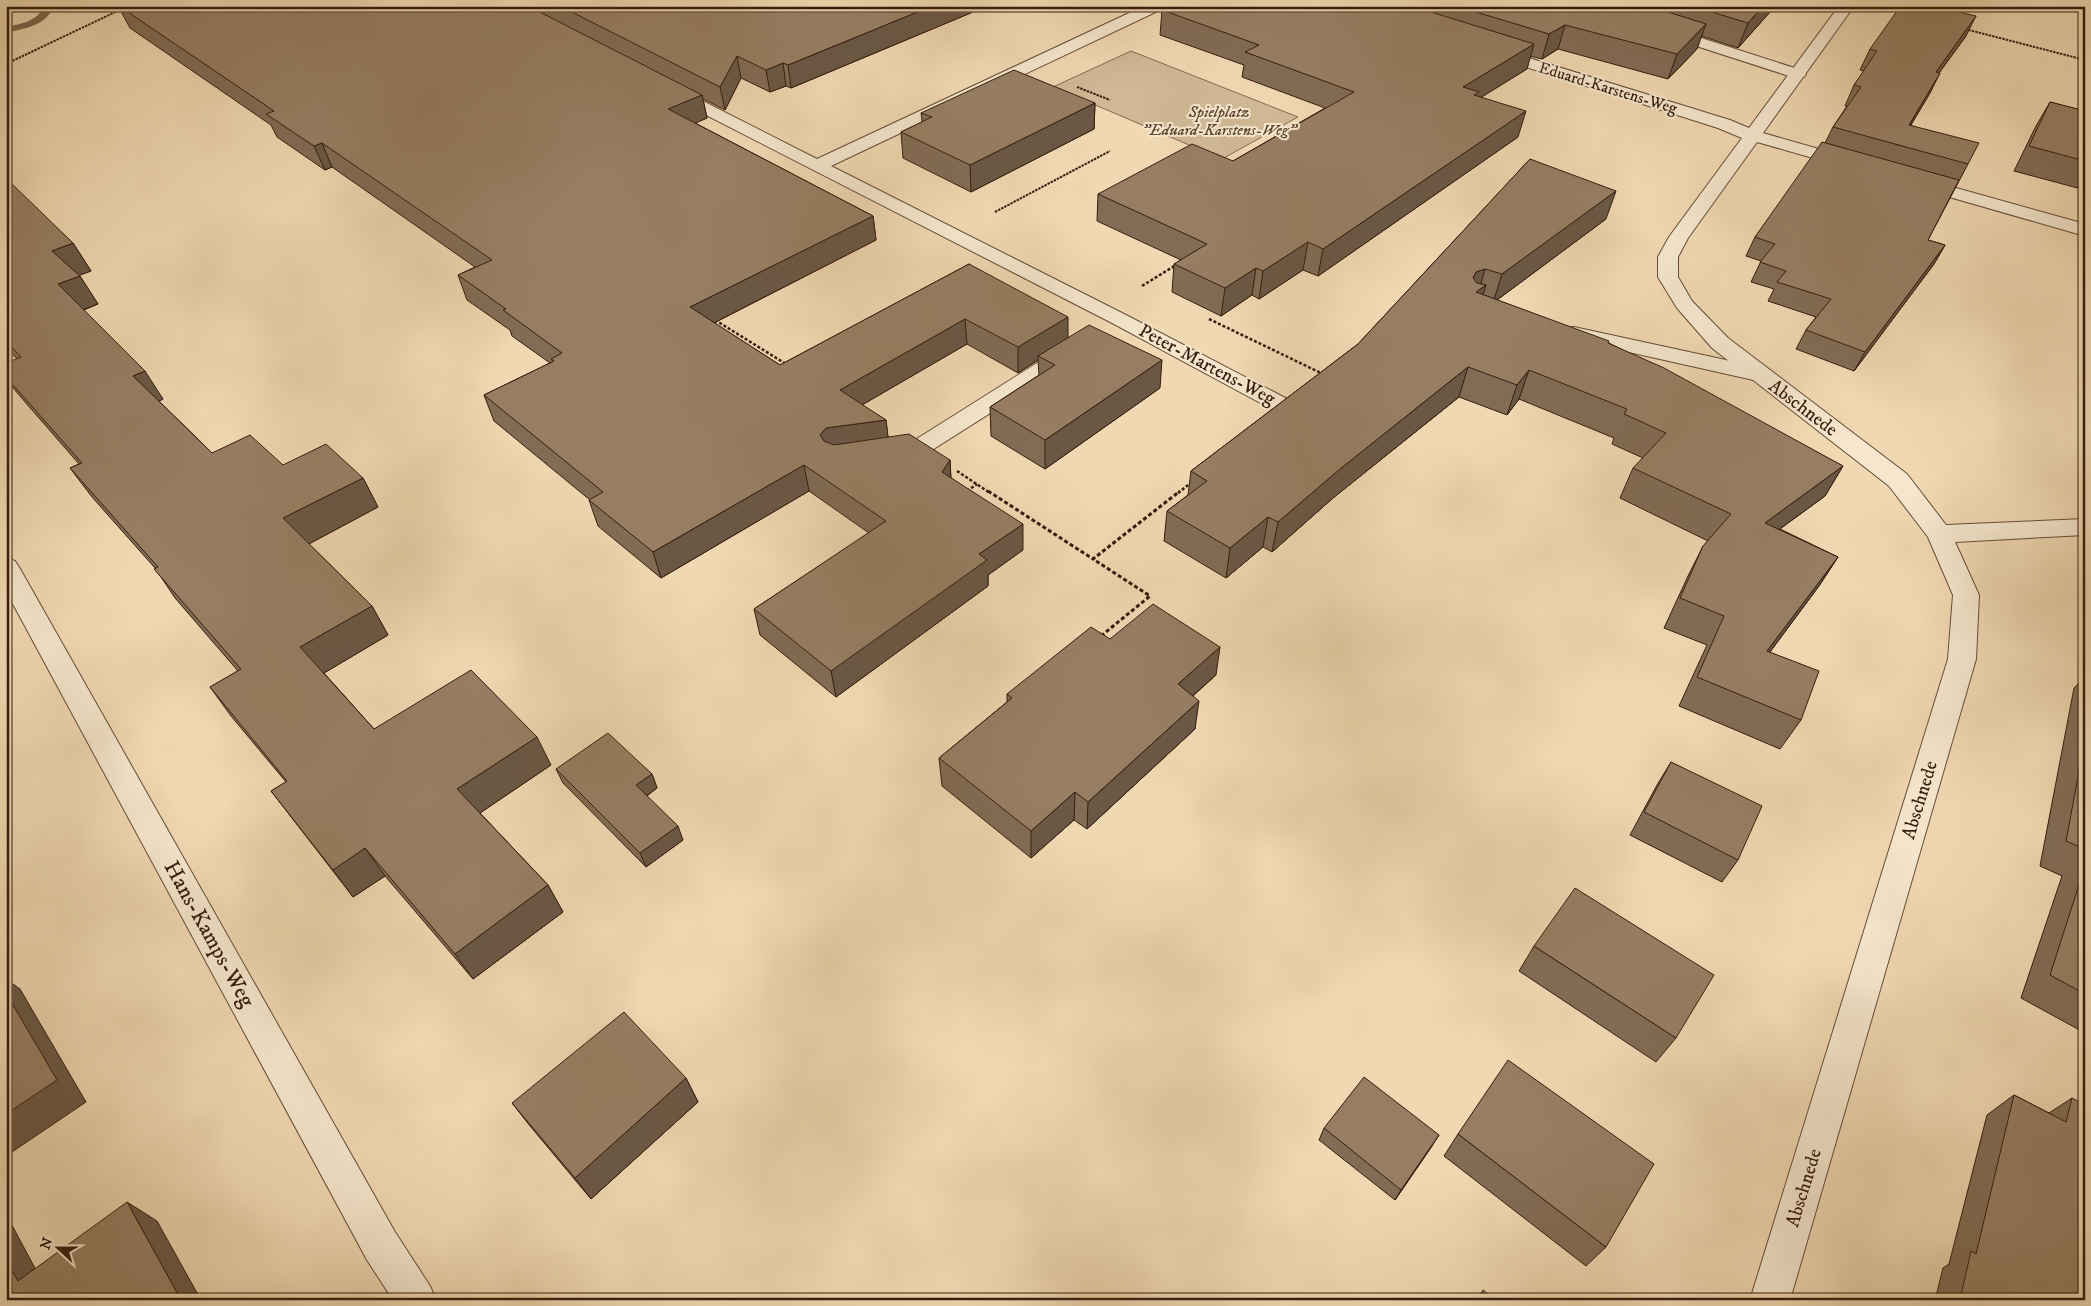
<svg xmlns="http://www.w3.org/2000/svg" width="2091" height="1306" font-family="'IM FELL DW Pica',serif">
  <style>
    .green { fill: #d0b896; stroke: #836a52 }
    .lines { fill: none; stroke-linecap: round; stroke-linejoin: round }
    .stream { fill: #80674f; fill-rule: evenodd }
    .service-casing { stroke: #644c37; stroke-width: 2 }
    .minor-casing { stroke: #644c37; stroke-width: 2 }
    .path-far2 { stroke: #361d0e; stroke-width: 2; stroke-dasharray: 2.5 1; stroke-linecap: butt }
    .path-far1 { stroke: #361d0e; stroke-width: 2.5; stroke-dasharray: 3 2; stroke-linecap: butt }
    .path { stroke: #361d0e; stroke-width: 3; stroke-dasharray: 4 2.5; stroke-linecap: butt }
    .service { fill: #f5e6cd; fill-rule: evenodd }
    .minor { fill: #f5e6cd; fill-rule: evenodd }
    .wall { fill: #826c55; stroke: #361d0e }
    .shaded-wall { fill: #6a5845; stroke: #361d0e }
    .building { fill: #977e63; stroke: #361d0e }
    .labels { text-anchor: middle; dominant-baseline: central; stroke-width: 4; stroke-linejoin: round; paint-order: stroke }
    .far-street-label { font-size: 16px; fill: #361d0e; stroke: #f5e6cd }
    .far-park-label { font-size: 16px; font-style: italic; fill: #5c4430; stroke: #f5e6cd }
    .street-label { font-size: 19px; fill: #361d0e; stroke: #f5e6cd }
    .near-street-label { font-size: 22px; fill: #361d0e; stroke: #f5e6cd }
  </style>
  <rect width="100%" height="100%" fill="#f0d8b2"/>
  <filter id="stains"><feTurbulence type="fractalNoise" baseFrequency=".004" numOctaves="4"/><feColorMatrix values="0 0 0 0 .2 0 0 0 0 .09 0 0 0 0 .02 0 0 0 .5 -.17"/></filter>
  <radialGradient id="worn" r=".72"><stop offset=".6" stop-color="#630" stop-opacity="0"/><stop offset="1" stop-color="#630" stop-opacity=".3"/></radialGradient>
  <!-- green -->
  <path class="green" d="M 1131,51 L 1298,117 L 1222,159 L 1053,87 Z"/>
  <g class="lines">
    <!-- stream -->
    <path class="stream" d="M 41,6 L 52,6 L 53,8 C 44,27 24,28 6,33 L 6,27 C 20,24 36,22 43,8 Z"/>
    <defs>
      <path id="service" d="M 1664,26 L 1804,71 L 1806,74 L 1804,77 L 1792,77 L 1659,34 L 1656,31 L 1659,28 Z
        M 1574,327 L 1758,367 L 1766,369 L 1769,374 L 1766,379 L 1758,381 L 1566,338 L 1563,333 L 1566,328 Z"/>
      <path id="minor" d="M 1144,6 L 1164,6 L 1162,9 L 831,166 L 1128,316 L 1295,403 L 1298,408 L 1295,413 L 1287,415 L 1279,413 L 1114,324 L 665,94 L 663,91 L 665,88 L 677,88 L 817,159 Z
        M 1839,6 L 1854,6 L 1763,133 L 1857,160 L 1860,164 L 1857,168 L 1851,169 L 1757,142 L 1688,238 L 1678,257 L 1678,277 L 1692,301 L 1728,338 L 1907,474 L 1946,525 L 2085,519 L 2085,535 L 1955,542 L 1979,595 L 1976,659 L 1790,1300 L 1750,1300 L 1948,659 L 1953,595 L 1928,537 L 1889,486 L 1712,348 L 1677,308 L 1658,277 L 1658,257 L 1669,237 L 1742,138 L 1718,128 L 1488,55 L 1486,52 L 1488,49 L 1500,49 L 1730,120 L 1749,128 Z
        M 1917,177 L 2085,224 L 2085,236 L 1911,186 L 1908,182 L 1911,178 Z
        M 1069,347 L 1077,348 L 1080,353 L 1077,358 L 921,457 L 891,463 L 883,460 L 879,455 L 883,450 L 907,445 L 1061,348 Z
        M 6,558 L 15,561 L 19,567 L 395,1232 L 430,1286 L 436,1300 L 393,1300 L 367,1260 L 6,591 Z"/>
    </defs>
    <!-- service casing -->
    <use href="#service" class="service-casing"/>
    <!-- minor casing -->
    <use href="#minor" class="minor-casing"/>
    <!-- path-far2 -->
    <path class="path-far2" d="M 1883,7 L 1906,13
      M 1965,29 L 2085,60
      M 6,64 L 128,6
      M 1077,87 L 1110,100
      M 995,212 L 1110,151"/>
    <!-- path-far1 -->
    <path class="path-far1" d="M 1142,286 L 1176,265
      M 1209,319 L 1323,374
      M 715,320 L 786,364
      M 957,471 L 990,493
      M 967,491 L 977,484
      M 1178,493 L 1192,482"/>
    <!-- path -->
    <path class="path" d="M 988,491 L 1093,559
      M 1101,636 L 1150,596 L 1093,559 L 1180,491"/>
    <!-- service -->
    <use href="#service" class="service"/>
    <!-- minor -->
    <use href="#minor" class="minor"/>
  </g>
  <!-- wall -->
  <path class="wall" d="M 118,6 L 973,6 L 973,12 L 791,88 L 786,86 L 770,92 L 741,78 L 725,110 L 703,99 L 707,118 L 695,123 L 873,216 L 876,240 L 714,323 L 780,365 L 969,264 L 1068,338 L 1160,388 L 1045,469 L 991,436 L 990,407 L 1039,375 L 1038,360 L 1018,373 L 967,344 L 862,405 L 886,420 L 888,437 L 950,460 L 951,478 L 1023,550 L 988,575 L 988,586 L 836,697 L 760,635 L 754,609 L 869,533 L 809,491 L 661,578 L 598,526 L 589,500 L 590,500 L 494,421 L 484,395 L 550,363 L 512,336 L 510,330 L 467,300 L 458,275 L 475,267 L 332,167 L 325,170 L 277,137 L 271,125 L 130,28 Z
    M 1170,6 L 1777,6 L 1770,12 L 1738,48 L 1701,36 L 1697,49 L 1668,79 L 1558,49 L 1542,59 L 1530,56 L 1527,69 L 1481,97 L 1518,137 L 1318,276 L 1303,270 L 1259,299 L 1252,295 L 1221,316 L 1172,292 L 1174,264 L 1181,260 L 1097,221 L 1098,194 L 1233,161 L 1325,108 L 1242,77 L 1244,65 L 1160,35 L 1162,10 Z
    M 1966,36 L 1939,73 L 1930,93 L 1911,125 L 1968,164 L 1928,240 L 1945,245 L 1934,264 L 1854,371 L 1796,349 L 1806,330 L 1816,317 L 1768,301 L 1774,289 L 1751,282 L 1761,261 L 1746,256 L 1755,237 L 1825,143 L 1833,127 L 1847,106 L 1845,106 L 1854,85 L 1864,71 L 1860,70 L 1870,49 Z
    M 2050,102 L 2085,111 L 2085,190 L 2014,171 L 2036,126 Z
    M 1095,103 L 1094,129 L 971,192 L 903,158 L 901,132 L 922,122 L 921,113 Z
    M 1530,159 L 1606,219 L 1497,300 L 1609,343 L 1843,466 L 1825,496 L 1780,529 L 1838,557 L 1819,586 L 1770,652 L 1801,720 L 1780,749 L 1679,706 L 1707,645 L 1664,628 L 1688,576 L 1703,546 L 1708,541 L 1620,498 L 1633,468 L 1643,458 L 1612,444 L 1614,438 L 1519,399 L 1507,415 L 1459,397 L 1333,498 L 1272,552 L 1263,547 L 1226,578 L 1164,541 L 1167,511 L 1188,495 L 1191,471 L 1358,344 Z
    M 6,186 L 73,243 L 91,271 L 79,275 L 98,304 L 84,310 L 163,399 L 159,401 L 212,453 L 283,465 L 363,478 L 378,507 L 309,544 L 372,606 L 388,635 L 324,673 L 374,729 L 551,765 L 480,813 L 548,885 L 563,912 L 473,979 L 385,876 L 353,897 L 271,791 L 286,782 L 231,716 L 210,687 L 238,671 L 175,598 L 155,568 L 92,497 L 70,468 L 79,464 L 19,395 L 6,379 L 6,377 L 17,359 L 6,347 Z
    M 1110,639 L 1216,675 L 1193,696 L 1195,729 L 1087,829 L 1074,820 L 1031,858 L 942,786 L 939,758 L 1007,702 L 1007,694 Z
    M 2085,677 L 2085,1033 L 2021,998 L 2062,876 L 2040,866 L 2074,688 Z
    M 1671,762 L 1738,860 L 1722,882 L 1630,835 L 1657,785 Z
    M 556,769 L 652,774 L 657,788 L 647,796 L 683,840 L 646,867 L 563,783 Z
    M 1534,946 L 1676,1038 L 1656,1062 L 1519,971 Z
    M 686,1078 L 698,1102 L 591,1199 L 530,1126 L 512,1103 Z
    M 2014,1095 L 2049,1113 L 2072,1098 L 2085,1300 L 1935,1300 L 1943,1268 L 1949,1264 L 1987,1115 Z
    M 1324,1128 L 1432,1146 L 1395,1200 L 1319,1140 Z
    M 1458,1134 L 1606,1247 L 1586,1266 L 1444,1156 Z"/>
  <!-- shaded-wall -->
  <path class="shaded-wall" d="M 932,6 L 973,6 L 973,12 L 791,88 L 788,65 Z
    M 1763,6 L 1777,6 L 1770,12 L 1738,48 L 1748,23 Z
    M 1976,16 L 1966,36 L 1925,92 L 1936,72 Z
    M 1706,24 L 1697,49 L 1668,79 L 1677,54 Z
    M 1565,25 L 1558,49 L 1542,59 L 1549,34 Z
    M 1534,44 L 1527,69 L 1477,100 L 1463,87 Z
    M 737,56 L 741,78 L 725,110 L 720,87 Z
    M 783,63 L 786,86 L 770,92 L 766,70 Z
    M 1940,73 L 1930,93 L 1898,146 L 1909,125 Z
    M 702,95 L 707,118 L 673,133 L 668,109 Z
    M 1095,103 L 1094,129 L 971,192 L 970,165 Z
    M 1526,111 L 1518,137 L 1318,276 L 1323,249 Z
    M 322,143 L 332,167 L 325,170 L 314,146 Z
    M 1616,191 L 1606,219 L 1493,303 L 1502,274 Z
    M 873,216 L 876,240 L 696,332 L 690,307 Z
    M 1308,242 L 1303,270 L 1259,299 L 1263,271 Z
    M 73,243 L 91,271 L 70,279 L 52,251 Z
    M 1945,245 L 1934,264 L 1854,371 L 1865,352 Z
    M 1256,268 L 1252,295 L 1221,316 L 1225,288 Z
    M 1485,269 L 1479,290 L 1486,285 L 1477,314 L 1473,278 L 1476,272 Z
    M 80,276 L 98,304 L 77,312 L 58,284 Z
    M 1068,317 L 1068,342 L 1038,356 L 1038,360 L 1018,373 L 1018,347 Z
    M 965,319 L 967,344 L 843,416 L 840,390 Z
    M 1162,360 L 1160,388 L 1045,469 L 1045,440 Z
    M 1468,367 L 1459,397 L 1333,498 L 1272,552 L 1278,522 L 1340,469 Z
    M 1529,370 L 1519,399 L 1507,415 L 1517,385 Z
    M 145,371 L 163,399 L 152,405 L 133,376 Z
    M 886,420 L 889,446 L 830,454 L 820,435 L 826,428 Z
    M 950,460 L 951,486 L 942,472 Z
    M 804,465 L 809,491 L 661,578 L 653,552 Z
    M 1843,466 L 1825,496 L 1748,552 L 1765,523 Z
    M 363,478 L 378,507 L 301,548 L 283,518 Z
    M 1268,517 L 1263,547 L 1226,578 L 1230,548 Z
    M 1023,524 L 1023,550 L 988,575 L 988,586 L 836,697 L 831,671 L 979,554 Z
    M 1838,557 L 1819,586 L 1749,680 L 1767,651 Z
    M 372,606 L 388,635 L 319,676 L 300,647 Z
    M 1220,647 L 1216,675 L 1174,712 L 1178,684 Z
    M 1199,701 L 1195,729 L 1087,829 L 1088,802 Z
    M 537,737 L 551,765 L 474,817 L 457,789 Z
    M 652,774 L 657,788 L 642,799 L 636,785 Z
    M 1075,792 L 1074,820 L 1031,858 L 1031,831 Z
    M 678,826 L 683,840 L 646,867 L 640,853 Z
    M 365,848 L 385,876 L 353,897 L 333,870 Z
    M 548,885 L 563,912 L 473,979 L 455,954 Z
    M 6,979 L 20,989 L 86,1102 L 6,1156 Z
    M 686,1078 L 698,1102 L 591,1199 L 575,1178 Z
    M 1439,1135 L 1432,1146 L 1395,1200 L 1401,1190 Z
    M 127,1202 L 157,1221 L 201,1300 L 181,1300 Z
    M 6,1214 L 51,1298 L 18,1281 L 6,1260 Z"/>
  <!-- building -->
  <path class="building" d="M 119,6 L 528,6 L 702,95 L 668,109 L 873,216 L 690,307 L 780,365 L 969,264 L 1068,317 L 1018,347 L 965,319 L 840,390 L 886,420 L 826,428 L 820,435 L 824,441 L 834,445 L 909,434 L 950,460 L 942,472 L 1023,524 L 979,554 L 987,560 L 831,671 L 754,609 L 886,521 L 804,465 L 653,552 L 589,500 L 603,492 L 484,395 L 554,361 L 551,359 L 562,353 L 503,310 L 506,309 L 458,275 L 492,260 L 322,143 L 314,146 L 266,114 L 274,111 Z
    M 560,6 L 932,6 L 788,65 L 783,63 L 766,70 L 737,56 L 720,87 Z
    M 1170,6 L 1412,6 L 1534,44 L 1463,87 L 1479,92 L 1474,95 L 1526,111 L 1323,249 L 1308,242 L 1263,271 L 1256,268 L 1225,288 L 1174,264 L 1207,244 L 1098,194 L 1192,144 L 1233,161 L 1354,92 L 1245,52 L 1259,45 L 1162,10 Z
    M 1456,6 L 1649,6 L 1706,24 L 1677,54 L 1565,25 L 1549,34 Z
    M 1692,6 L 1763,6 L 1748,23 Z
    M 1908,6 L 1932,6 L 1976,16 L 1936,72 L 1940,73 L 1909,125 L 1979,143 L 1968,164 L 1833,127 L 1861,87 L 1854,85 L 1877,51 L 1870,49 L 1897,11 L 1903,12 Z
    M 1014,70 L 1095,103 L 970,165 L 901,132 L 932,117 L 921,113 Z
    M 2050,102 L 2085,111 L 2085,161 L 2029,146 Z
    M 1822,142 L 1959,180 L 1928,240 L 1945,245 L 1865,352 L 1806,330 L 1831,299 L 1777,282 L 1786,271 L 1760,262 L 1775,244 L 1755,237 Z
    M 1530,159 L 1616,191 L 1502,274 L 1485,269 L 1476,272 L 1473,278 L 1477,283 L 1486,285 L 1476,292 L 1609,341 L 1608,343 L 1664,368 L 1843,466 L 1765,523 L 1838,557 L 1767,651 L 1819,671 L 1801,720 L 1697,677 L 1724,616 L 1680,598 L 1703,546 L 1731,514 L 1633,468 L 1666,433 L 1624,414 L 1627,409 L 1529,370 L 1517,385 L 1468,367 L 1340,469 L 1278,522 L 1268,517 L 1230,548 L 1167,511 L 1207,481 L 1191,471 L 1358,344 Z
    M 12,184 L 73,243 L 52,251 L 80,276 L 58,284 L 145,371 L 133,376 L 212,453 L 250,435 L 283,465 L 326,444 L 363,478 L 283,518 L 372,606 L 300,647 L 374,729 L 471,670 L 537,737 L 457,789 L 548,885 L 455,954 L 365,848 L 333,870 L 271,791 L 287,781 L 210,687 L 241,669 L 154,569 L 158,567 L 70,468 L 82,463 L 6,377 L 6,363 L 21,357 L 6,341 L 6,186 Z
    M 1089,325 L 1162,360 L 1045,440 L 990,407 L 1055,365 L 1038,356 Z
    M 1153,604 L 1220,647 L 1178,684 L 1199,701 L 1088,802 L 1075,792 L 1031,831 L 939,758 L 1012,698 L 1007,694 L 1091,627 L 1110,639 Z
    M 608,733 L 652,774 L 636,785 L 678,826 L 640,853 L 556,769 Z
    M 2085,739 L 2085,849 L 2066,841 Z
    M 1671,762 L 1762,806 L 1738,860 L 1644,812 Z
    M 2085,866 L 2085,994 L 2050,975 Z
    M 1575,888 L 1714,975 L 1676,1038 L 1534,946 Z
    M 6,993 L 57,1080 L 6,1114 Z
    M 624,1012 L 686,1078 L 575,1178 L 512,1103 Z
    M 1508,1060 L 1654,1164 L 1606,1247 L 1458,1134 Z
    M 1364,1077 L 1439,1135 L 1401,1190 L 1324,1128 Z
    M 2014,1095 L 2066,1122 L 2072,1098 L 2085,1105 L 2085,1300 L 1960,1300 L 1971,1251 L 1976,1254 Z
    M 127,1202 L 181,1300 L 6,1300 L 6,1260 L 18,1281 Z
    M 1483,1290 L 1495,1300 L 1477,1300 Z"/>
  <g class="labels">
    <!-- far-street labels -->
    <g class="far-street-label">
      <text transform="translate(1608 88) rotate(17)">Eduard-Karstens-Weg</text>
    </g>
    <!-- far-park labels -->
    <g class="far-park-label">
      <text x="1219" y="112">Spielplatz<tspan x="1219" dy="18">"Eduard-Karstens-Weg"</tspan></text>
    </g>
    <!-- street labels -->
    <g class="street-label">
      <text transform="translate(1207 365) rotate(28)">Peter-Martens-Weg</text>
      <text transform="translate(1803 408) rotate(37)">Abschnede</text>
      <text transform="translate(1920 800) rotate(-73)">Abschnede</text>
      <text transform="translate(1804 1188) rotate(-73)">Abschnede</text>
    </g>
    <!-- near-street labels -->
    <g class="near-street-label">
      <text transform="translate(209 934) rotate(61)">Hans-Kamps-Weg</text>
    </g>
  </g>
  <!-- margin -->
  <rect width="2091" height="1306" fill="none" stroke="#f0d8b2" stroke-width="25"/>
  <rect x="8" y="8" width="2076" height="1291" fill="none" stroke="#361d0e" stroke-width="2.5"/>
  <rect x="12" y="12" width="2066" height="1281" fill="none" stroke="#361d0e"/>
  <!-- north arrow -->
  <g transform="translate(58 1248) rotate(291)" stroke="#f5e6cd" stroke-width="4" paint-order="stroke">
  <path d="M0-4L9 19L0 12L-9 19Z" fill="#361d0e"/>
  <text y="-8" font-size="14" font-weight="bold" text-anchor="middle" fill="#361d0e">N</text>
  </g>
  <rect width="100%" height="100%" filter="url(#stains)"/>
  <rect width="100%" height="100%" fill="url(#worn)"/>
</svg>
